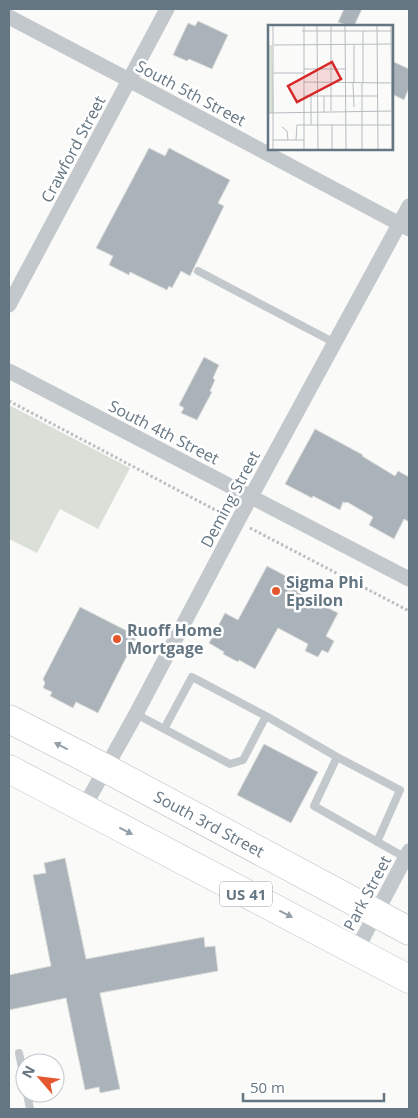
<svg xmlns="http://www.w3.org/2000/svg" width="418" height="1118" font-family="'Open Sans',sans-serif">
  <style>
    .green { fill: #dadfd7 }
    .building { fill: #aab3b9; stroke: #dcdcda }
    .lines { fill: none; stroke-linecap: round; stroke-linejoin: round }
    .highway-casing { stroke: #b4b9bd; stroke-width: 29 }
    .path { stroke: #bbbfc2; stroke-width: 3; stroke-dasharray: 2.5 2.5; stroke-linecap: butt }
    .lane { stroke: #c3c8cc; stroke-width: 8 }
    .street { stroke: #c3c8cc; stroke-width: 15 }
    .highway { stroke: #fff; stroke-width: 28 }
    .oneway { fill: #939fa8 }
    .poi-dot { fill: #e4572e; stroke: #fff; stroke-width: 2 }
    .labels { text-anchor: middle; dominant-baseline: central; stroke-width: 5; stroke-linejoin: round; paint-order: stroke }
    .shield { fill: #fff; stroke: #939fa8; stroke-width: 1 }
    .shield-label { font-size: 15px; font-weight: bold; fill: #657683 }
    .street-label { font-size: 16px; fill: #657683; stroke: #fff }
    .poi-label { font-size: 16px; font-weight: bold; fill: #657683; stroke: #fff; text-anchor: start }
    .inset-road { fill: none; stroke: #b5bdc2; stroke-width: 1 }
    .view { fill: #d62828; fill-opacity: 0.15; stroke: #d62828; stroke-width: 2.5 }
    .inset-edge { fill: none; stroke: #657683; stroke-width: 2.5 }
  </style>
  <rect width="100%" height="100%" fill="#fafaf8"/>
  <!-- green -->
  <path class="green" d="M 9,405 L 130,468 L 98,529 L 60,509 L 37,553 L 9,539 Z"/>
  <!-- building -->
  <path class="building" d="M 344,9 L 362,9 L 354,26 L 348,26 L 338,22 Z
    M 198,21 L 228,35 L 212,69 L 189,59 L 187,61 L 173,55 L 188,23 L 195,26 Z
    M 392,61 L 409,69 L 409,88 L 404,100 L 392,94 Z
    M 149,148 L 165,156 L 169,148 L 230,180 L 218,203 L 224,206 L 190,276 L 181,271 L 172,288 L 169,286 L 167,290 L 130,272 L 129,275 L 109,265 L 113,256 L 96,248 Z
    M 204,357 L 219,365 L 213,378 L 215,380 L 210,391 L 212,392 L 197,420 L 181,413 L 184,408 L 179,405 Z
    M 315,429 L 363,455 L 362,456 L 395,476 L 398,471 L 409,477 L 409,522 L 404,519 L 394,539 L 369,525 L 373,517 L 347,502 L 346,503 L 343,502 L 340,510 L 313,496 L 312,498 L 285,484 Z
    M 267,566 L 301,584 L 297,592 L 338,613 L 326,636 L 334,641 L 328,653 L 322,650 L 318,657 L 305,651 L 308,644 L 278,628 L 255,669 L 239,660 L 238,662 L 223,654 L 224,652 L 209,643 L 225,613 L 238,620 Z
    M 80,607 L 137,636 L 98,713 L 76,702 L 73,708 L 50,696 L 52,692 L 43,688 L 45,683 L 43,679 Z
    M 264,744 L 318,772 L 291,823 L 237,795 Z
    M 65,858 L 86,959 L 204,937 L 205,947 L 215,946 L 218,971 L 100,993 L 120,1089 L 100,1093 L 99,1087 L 85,1090 L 66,998 L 9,1010 L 9,975 L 51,966 L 33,875 L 46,873 L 44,863 Z"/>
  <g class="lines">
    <defs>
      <g id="highway">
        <path id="s1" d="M 9,719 L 105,768 L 409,931"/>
        <path d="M 9,769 L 409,979"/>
      </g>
    </defs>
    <!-- highway casing -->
    <use href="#highway" class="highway-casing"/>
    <!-- path -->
    <path class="path" d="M 9,401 L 223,514
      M 250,528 L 409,611"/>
    <!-- lane -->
    <path class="lane" d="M 198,271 L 335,343
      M 136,714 L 230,764 L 243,760 L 266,716 L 337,757 L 400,790 L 377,842
      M 164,729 L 192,677 L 266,716
      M 337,757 L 314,806 L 406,858
      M 19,1053 L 25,1083
      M 27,1093 L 30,1109"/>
    <!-- street -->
    <path class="street" d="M 9,17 L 129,80 L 409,229
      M 9,305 L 167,9
      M 9,371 L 409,579
      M 83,809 L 136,714 L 241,515 L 409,206
      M 356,951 L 409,851"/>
    <!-- highway -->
    <use href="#highway" class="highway"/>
  </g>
  <!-- one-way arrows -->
  <defs><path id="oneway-solid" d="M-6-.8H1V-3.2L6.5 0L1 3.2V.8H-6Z" transform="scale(1.25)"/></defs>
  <g class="oneway">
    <use href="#oneway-solid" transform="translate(61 746) rotate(-153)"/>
    <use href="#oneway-solid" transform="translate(126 831) rotate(27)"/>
    <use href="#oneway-solid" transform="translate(286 914) rotate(27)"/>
  </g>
  <!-- markers -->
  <g class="poi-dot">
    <circle cx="276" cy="591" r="5"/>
    <circle cx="117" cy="639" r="5"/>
  </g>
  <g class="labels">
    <!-- shield labels -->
    <rect class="shield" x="220" y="881.5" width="52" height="25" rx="4"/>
    <g class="shield-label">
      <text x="246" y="894">US 41</text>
    </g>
    <!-- street labels -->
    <g class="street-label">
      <text transform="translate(191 93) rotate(28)">South 5th Street</text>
      <text transform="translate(73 149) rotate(-62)">Crawford Street</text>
      <text transform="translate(164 432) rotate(27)">South 4th Street</text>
      <text transform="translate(230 499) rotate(-62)">Deming Street</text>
      <text stroke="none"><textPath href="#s1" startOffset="226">South 3rd Street</textPath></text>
      <text transform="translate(367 893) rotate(-62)">Park Street</text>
    </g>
    <!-- poi labels -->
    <g class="poi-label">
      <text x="286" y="582">Sigma Phi<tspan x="286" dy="18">Epsilon</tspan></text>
      <text x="127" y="630">Ruoff Home<tspan x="127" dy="18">Mortgage</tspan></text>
    </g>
  </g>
  <!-- overview -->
  <g transform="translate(268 25)">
    <rect width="125" height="125" fill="#fafaf8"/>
    <path d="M 0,20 L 4,20 L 6,88 L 0,88 Z" fill="#dadfd7"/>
    <path class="inset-road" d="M 5,0 L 5,125M 36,0 L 36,125M 49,0 L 50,125M 63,0 L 63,86M 77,0 L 78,125M 109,0 L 110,125M 123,0 L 124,125M 34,6 L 125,6M 95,6 L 95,58M 6,20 L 125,19M 86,20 L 86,58M 36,44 L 78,44M 5,48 L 36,48M 36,57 L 125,58M 85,58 L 86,82M 94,58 L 94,125M 36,71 L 109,71M 43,71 L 43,100M 56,87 L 56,71M 0,88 L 125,86M 64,100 L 64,125M 14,102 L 19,106 L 20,115M 5,115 L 36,115M 28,115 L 29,100 L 125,100"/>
    <path class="view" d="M 64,37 L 73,54 L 29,77 L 20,61 Z"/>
    <rect width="125" height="125" class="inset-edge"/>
  </g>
  <!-- border -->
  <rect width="418" height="1118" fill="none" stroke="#657683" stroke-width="20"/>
  <!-- north arrow -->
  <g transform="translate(40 1078) rotate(298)"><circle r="24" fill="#ffffff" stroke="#c1c8cd"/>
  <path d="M0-4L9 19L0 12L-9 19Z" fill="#e4572e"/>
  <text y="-8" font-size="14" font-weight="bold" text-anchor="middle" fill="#657683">N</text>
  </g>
  <!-- scale -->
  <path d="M243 1093v8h141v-8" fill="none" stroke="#657683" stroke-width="2.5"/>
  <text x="250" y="1093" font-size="15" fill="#657683" stroke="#ffffff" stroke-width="4" paint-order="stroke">50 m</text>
</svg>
